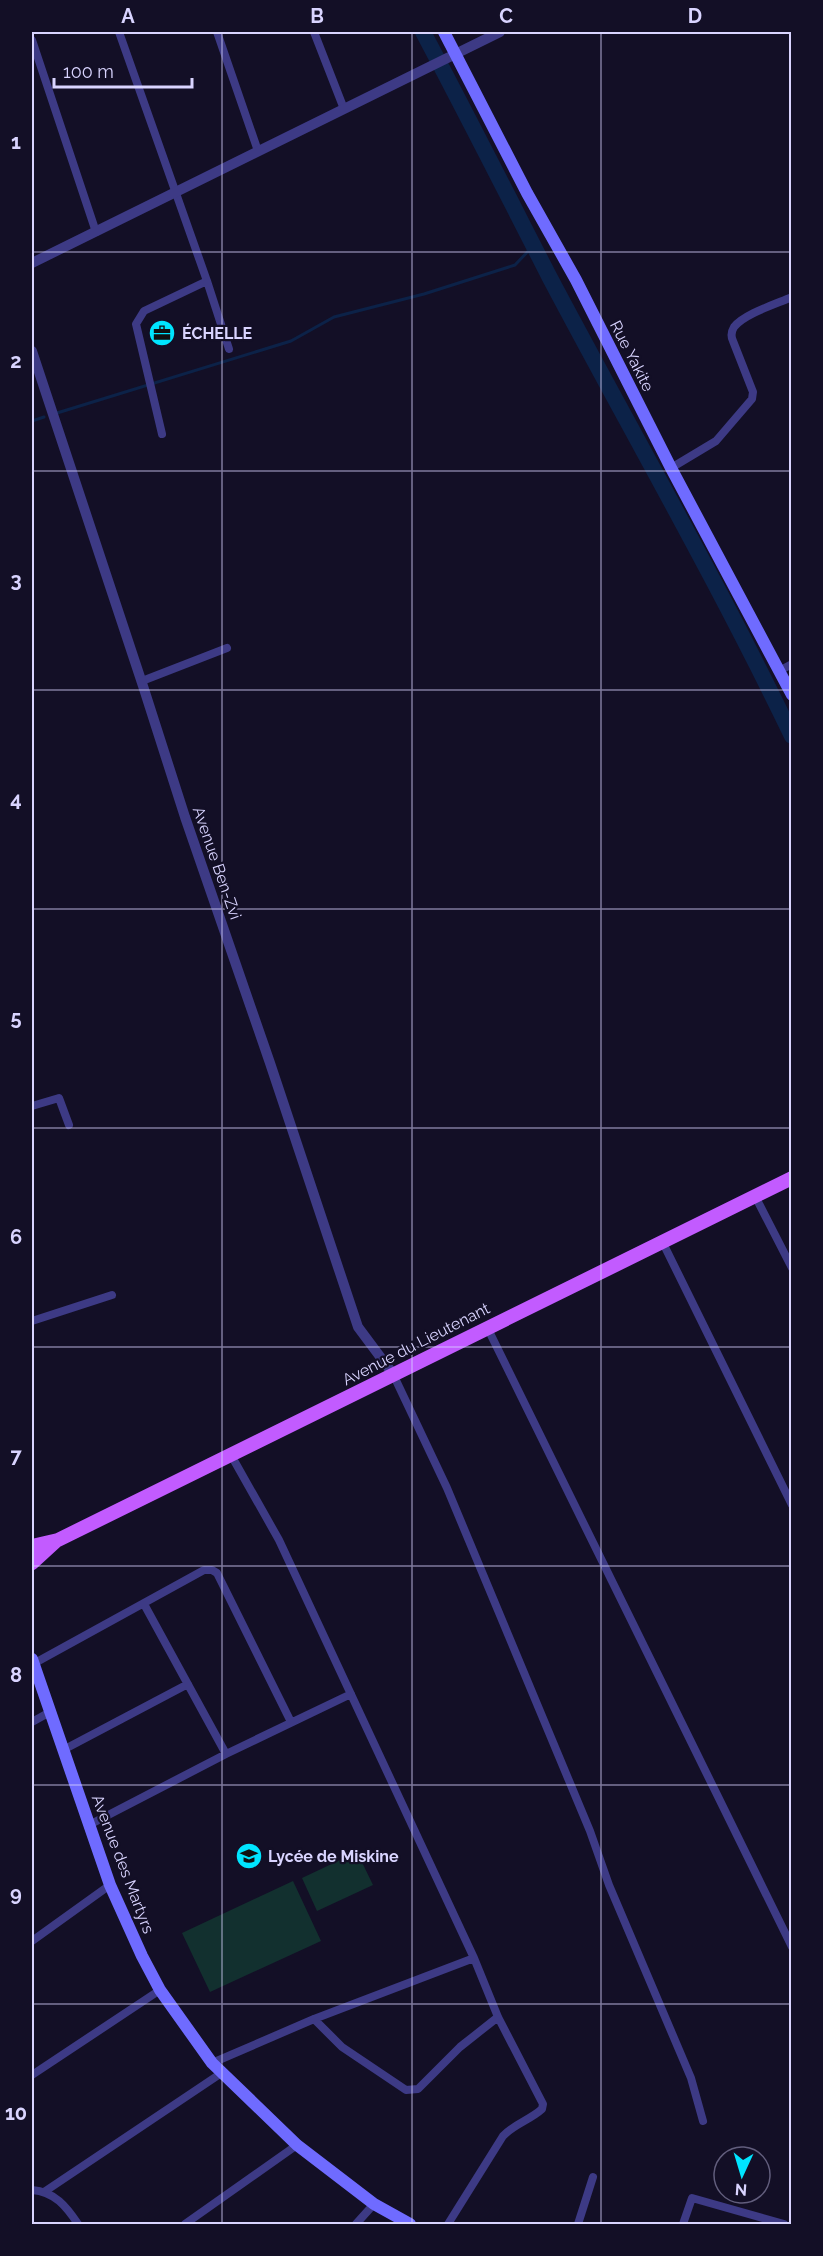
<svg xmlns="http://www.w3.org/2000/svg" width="823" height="2256" font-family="Raleway,sans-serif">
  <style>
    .green { fill: #12302f }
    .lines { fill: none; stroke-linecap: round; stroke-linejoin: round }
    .stream { stroke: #0c2248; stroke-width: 3 }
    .river { stroke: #0c2248; stroke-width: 16 }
    .minor { stroke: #3d3a85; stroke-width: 8 }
    .tertiary { stroke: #3d3a85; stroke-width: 10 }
    .secondary { stroke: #6f6bff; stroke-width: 12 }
    .primary { stroke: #c25bff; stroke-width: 14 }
    .grid { fill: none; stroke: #d9d4ff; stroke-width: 1.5; stroke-opacity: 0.55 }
    .labels { text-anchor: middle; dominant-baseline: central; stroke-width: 4.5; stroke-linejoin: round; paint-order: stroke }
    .poi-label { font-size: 16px; font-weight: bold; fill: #d9d4ff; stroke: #130f26; text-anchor: start }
    .street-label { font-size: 16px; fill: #d9d4ff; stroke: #130f26 }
    .neatline { fill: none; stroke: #d9d4ff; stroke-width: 2 }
    .grid-label { font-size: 20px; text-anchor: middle; font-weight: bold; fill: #d9d4ff }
  </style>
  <rect width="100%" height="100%" fill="#130f26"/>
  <!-- green -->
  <path class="green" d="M 357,1852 L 373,1885 L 317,1911 L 302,1878 Z
    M 293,1881 L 321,1941 L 210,1992 L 182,1933 Z"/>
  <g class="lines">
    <!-- stream -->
    <path class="stream" d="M 57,413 L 291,341 L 334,317 L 424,294 L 515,265 L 534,245
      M 32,421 L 44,417"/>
    <!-- river -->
    <path class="river" d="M 423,32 C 466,113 508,196 550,278 C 631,431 717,580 792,736"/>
    <!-- minor -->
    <path class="minor" d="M 119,32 L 207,281 L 229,349
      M 217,32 L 258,151
      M 314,32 L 344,109
      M 32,40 L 96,232
      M 162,434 L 136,324 L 144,311 L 207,281
      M 671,468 L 716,441 L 752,399 L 753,392 L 733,341 C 731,337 731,332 734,327 C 744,314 776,304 792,297
      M 779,671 L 792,664
      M 142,681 L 227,648
      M 32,1106 L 59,1098 L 69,1125
      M 755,1196 L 792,1268
      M 662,1241 L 792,1505
      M 32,1321 L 112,1295
      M 487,1327 L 792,1947
      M 393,1374 L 447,1488 L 590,1831 L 609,1885 L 691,2078 L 703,2121
      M 231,1455 L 279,1540 L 474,1958 L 498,2017 L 543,2104 L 542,2109 C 530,2120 514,2124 503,2136 L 448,2224
      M 144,1604 L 226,1754
      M 33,1664 L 204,1570 L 212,1570 L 217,1573 L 291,1722
      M 32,1722 L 50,1712
      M 63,1750 L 188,1684
      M 89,1825 L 226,1754 L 351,1694
      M 32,1941 L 110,1885
      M 314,2019 L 342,2047 L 406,2090 L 418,2089 L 460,2047 L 498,2017
      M 212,2063 L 314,2019 L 474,1958
      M 32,2075 L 160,1990
      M 32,2190 C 55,2192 66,2206 78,2224
      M 44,2192 L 223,2072
      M 185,2224 L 297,2145
      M 356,2224 L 374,2204
      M 578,2224 L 593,2177
      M 683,2224 L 692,2198 L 784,2224"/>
    <!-- tertiary -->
    <path class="tertiary" d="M 32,263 L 500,32
      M 32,351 L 144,689 L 185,817 L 270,1063 L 358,1327 L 393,1374"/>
    <!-- secondary -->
    <path class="secondary" d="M 444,32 L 527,193 L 576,280 L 671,468 L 792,695
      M 32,1659 L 110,1885 L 142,1956 L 160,1990 L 212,2063 L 297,2145 L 374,2204 L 410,2224"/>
    <!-- primary -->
    <path class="primary" d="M 32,1546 L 58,1540 L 792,1178
      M 32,1563 L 56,1541"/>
  </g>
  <!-- grid -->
  <path class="grid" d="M 222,32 L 222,2224M 412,32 L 412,2224M 601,32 L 601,2224M 32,252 L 792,252M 32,471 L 792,471M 32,690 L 792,690M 32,909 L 792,909M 32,1128 L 792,1128M 32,1347 L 792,1347M 32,1566 L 792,1566M 32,1785 L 792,1785M 32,2004 L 792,2004"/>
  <!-- icons -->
  <defs>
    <symbol id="office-disc" viewBox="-11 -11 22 22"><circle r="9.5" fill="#00e5ff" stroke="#130f26"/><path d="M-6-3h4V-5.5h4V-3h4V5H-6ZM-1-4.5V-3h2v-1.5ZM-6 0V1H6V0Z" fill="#111"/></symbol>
    <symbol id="school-disc" viewBox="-11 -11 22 22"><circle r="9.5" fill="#00e5ff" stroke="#130f26"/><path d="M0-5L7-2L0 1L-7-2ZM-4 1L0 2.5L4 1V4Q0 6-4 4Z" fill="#111"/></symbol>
  </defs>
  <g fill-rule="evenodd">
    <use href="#office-disc" x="147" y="318" width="30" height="30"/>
    <use href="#school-disc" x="234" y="1841" width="30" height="30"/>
  </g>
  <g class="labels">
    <!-- poi labels -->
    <g class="poi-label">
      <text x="182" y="333">ÉCHELLE</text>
      <text x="268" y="1856">Lycée de Miskine</text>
    </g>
    <!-- street labels -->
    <g class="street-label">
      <text transform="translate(632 356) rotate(63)">Rue Yakite</text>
      <text transform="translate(217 863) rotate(71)">Avenue Ben-Zvi</text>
      <text transform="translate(416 1344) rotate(-27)">Avenue du Lieutenant</text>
      <text transform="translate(123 1864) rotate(69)">Avenue des Martyrs</text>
    </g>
  </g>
  <!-- border -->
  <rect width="823" height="2256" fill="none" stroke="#130f26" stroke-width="66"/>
  <!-- north arrow -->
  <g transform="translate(742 2175) rotate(184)"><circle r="28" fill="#130f26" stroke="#625e7d" stroke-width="1.5"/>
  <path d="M0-4.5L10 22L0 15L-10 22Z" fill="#00e5ff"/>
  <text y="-9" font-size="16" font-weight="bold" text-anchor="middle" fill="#d9d4ff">N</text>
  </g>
  <!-- scale -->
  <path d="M54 78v9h138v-9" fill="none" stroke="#d9d4ff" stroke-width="3"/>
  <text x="63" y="78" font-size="18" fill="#d9d4ff" stroke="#130f26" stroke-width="4.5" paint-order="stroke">100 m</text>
  <rect x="33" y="33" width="757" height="2190" class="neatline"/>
  <g class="grid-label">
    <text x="128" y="23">A</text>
    <text x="317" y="23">B</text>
    <text x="506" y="23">C</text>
    <text x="695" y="23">D</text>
    <text x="16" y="149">1</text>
    <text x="16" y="368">2</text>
    <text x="16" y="587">3</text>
    <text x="16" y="806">4</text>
    <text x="16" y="1025">5</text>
    <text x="16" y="1244">6</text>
    <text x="16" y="1463">7</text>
    <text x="16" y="1682">8</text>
    <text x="16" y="1901">9</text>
    <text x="16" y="2120">10</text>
  </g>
</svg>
